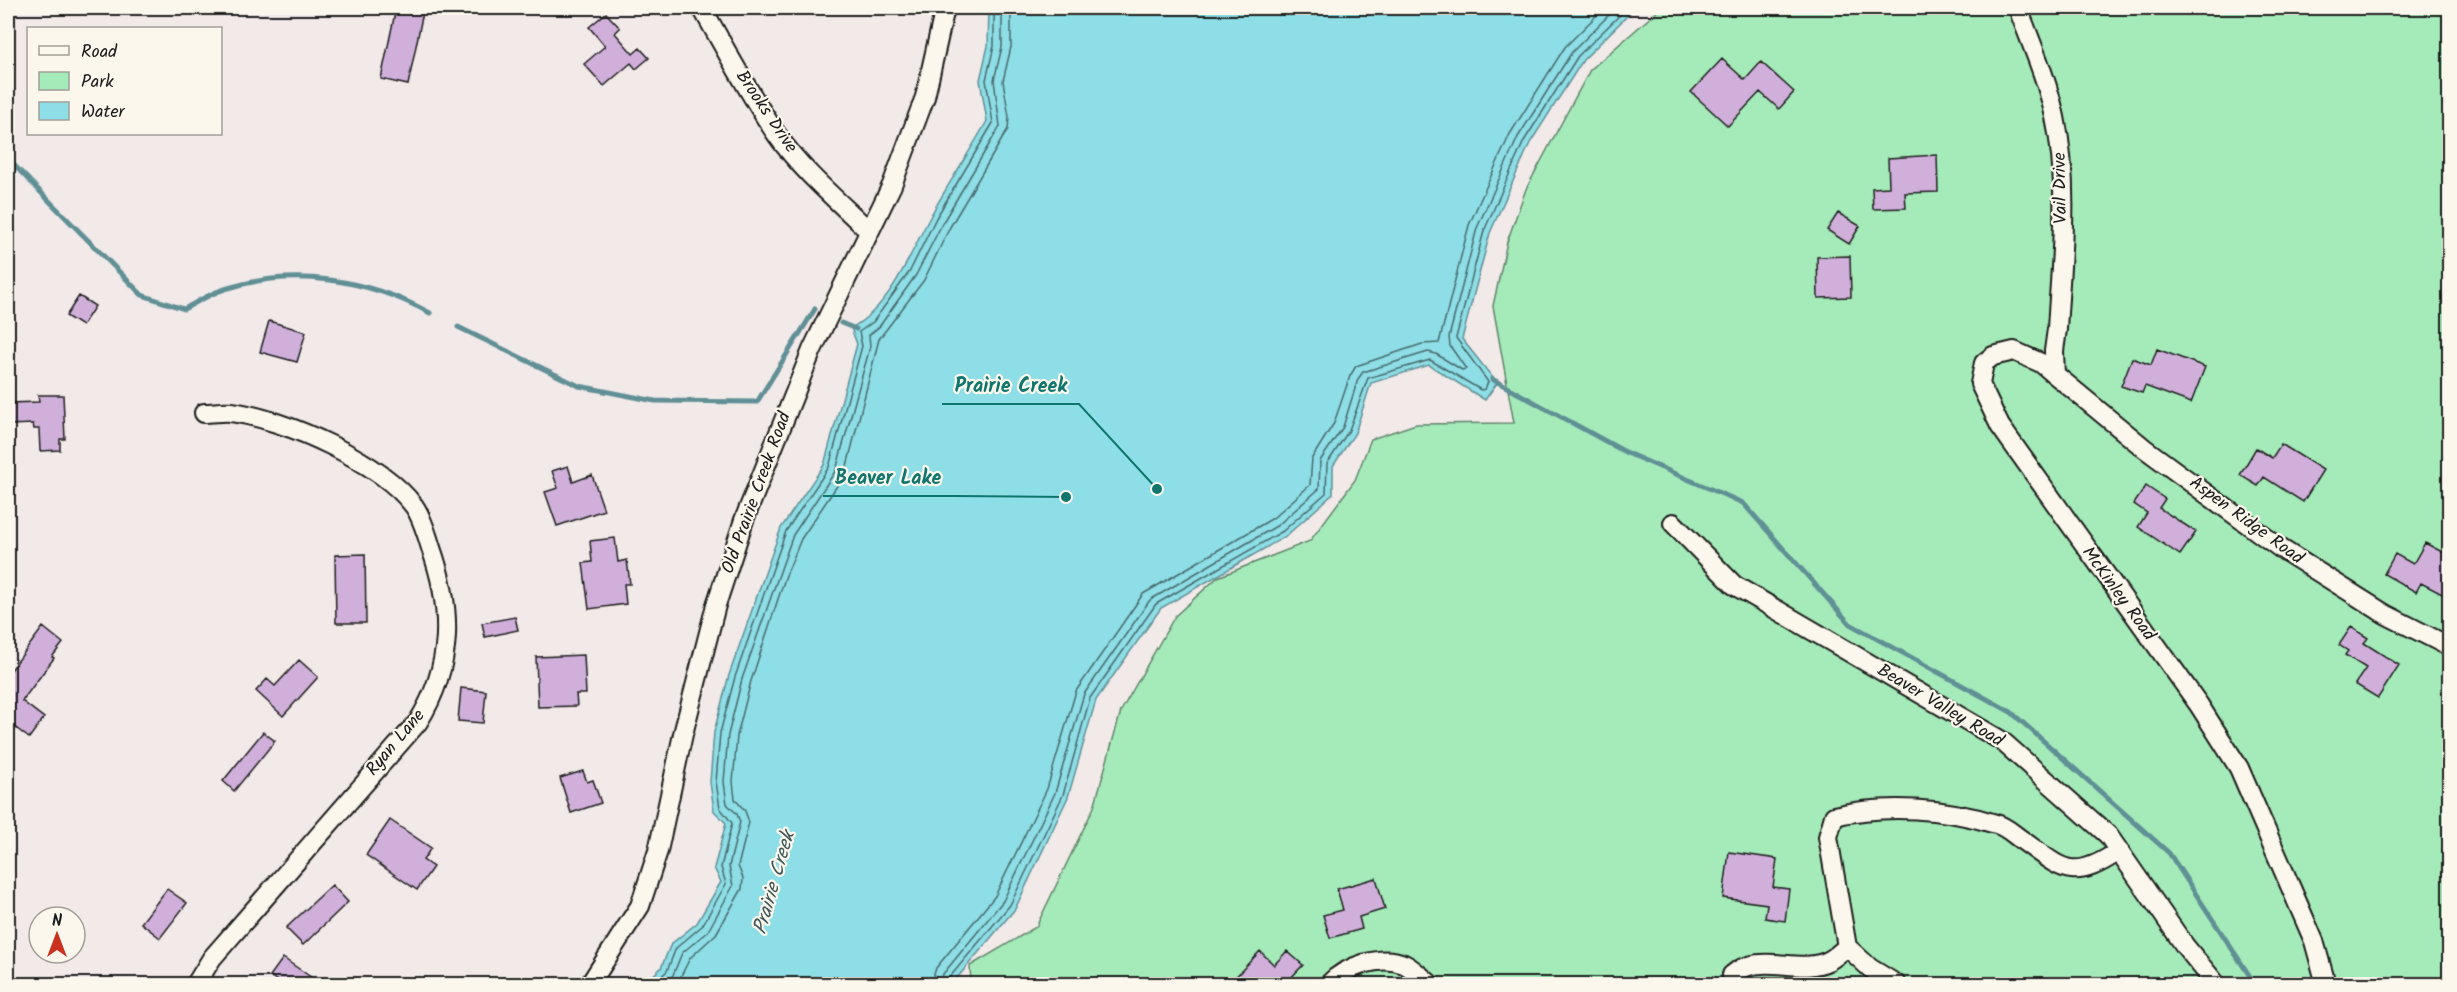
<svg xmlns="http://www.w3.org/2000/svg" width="2457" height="992" font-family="Kalam,sans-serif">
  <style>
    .green { fill: #a4ebb9; stroke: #60846a; stroke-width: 1.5 }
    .water { fill: #8ddee6; stroke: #609095; stroke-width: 1.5 }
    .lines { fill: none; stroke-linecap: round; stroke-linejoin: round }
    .shore { stroke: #496a6d; stroke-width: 1.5 }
    .stream { stroke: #609095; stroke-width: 5 }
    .building { fill: #d0b0db; stroke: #1c1c1c; stroke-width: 1.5 }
    .minor-casing { stroke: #1c1c1c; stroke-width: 22 }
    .minor { stroke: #fbf7ec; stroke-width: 18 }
    .labels { text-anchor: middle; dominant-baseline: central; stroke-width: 4.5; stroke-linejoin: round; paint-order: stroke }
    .street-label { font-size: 18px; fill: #1c1c1c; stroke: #fbf7ec }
    .water-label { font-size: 20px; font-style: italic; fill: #3e5659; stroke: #fbf7ec }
    .leader { fill: none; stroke: #0f766e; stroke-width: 2 }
    .callout-dot { fill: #0f766e; stroke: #fbf7ec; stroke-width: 2 }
    .callout-label { font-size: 20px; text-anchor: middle; font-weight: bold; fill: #0f766e; stroke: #fbf7ec; stroke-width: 4.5; stroke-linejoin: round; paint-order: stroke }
  </style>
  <rect width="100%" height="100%" fill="#f2e9e9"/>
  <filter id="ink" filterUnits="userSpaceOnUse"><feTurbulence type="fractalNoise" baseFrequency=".0167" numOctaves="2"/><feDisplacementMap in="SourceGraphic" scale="12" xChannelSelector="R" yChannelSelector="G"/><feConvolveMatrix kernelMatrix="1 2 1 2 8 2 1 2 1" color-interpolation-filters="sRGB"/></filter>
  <g filter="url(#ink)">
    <!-- green -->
    <path class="green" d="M 1661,8 L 2449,8 L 2449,984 L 971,984 L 970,966 L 1036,927 L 1094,807 L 1121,711 L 1175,616 L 1218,577 L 1310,541 L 1355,480 L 1371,439 L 1416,424 L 1514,423 L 1493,306 L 1507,242 L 1526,189 L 1590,70 Z"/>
    <!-- water -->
    <path class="water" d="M 989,8 L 1635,8 L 1583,60 L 1530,143 L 1490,233 L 1462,339 L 1497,383 L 1485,400 L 1429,365 L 1371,383 L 1355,433 L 1333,466 L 1333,494 L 1286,536 L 1161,608 L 1096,700 L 1068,797 L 1015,909 L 952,984 L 644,984 L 661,968 L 671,944 L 697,923 L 721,882 L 714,868 L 726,823 L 714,811 L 710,782 L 714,732 L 729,675 L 781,528 L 824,465 L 857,344 L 851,328 C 891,306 909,256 930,217 C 948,184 969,153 987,121 L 980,80 L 988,46 Z"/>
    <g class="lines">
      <!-- shore -->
      <path class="shore" d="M 653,984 L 667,971 L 676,948 L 702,926 L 726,884 L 721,867 L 732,823 L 720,808 L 716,782 L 720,733 L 735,677 L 786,531 L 829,467 L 862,346 L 859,332 L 873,322 L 910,271 L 936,218 L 993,123 L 986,80 L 994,46 L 994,8
        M 664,984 L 673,975 L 682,953 L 708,931 L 733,886 L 729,866 L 740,822 L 737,814 L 727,804 L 724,782 L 728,735 L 742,679 L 793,535 L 836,470 L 870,347 L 869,335 L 879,327 L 916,275 L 943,222 L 1000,126 L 994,80 L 1002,47 L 1002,8
        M 677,984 L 690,958 L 716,934 L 742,889 L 743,878 L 738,866 L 749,822 L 745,811 L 735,799 L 733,782 L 737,736 L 751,681 L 785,578 L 801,539 L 845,474 L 879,339 L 924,280 L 950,227 L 1008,129 L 1009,117 L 1003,81 L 1011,47 L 1011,8
        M 931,984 L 936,968 L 995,896 L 1047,789 L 1076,691 L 1143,594 L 1273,518 L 1310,485 L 1312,458 L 1334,423 L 1350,376 L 1356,366 L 1422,344 L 1439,343 L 1469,225 L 1510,134 L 1565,47 L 1604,8
        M 940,984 L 943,974 L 1003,901 L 1055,793 L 1084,694 L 1150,600 L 1278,525 L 1319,489 L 1320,461 L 1343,427 L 1358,379 L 1363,372 L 1428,352 L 1436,354 L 1462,370 L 1466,369 L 1450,346 L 1449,337 L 1477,228 L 1518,137 L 1572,52 L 1616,8
        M 948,984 L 949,978 L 1010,905 L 1063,795 L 1090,698 L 1156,604 L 1283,531 L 1326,493 L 1327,464 L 1349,430 L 1368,378 L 1430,360 L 1481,390 L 1485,389 L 1488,382 L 1456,338 L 1484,231 L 1524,141 L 1578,56 L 1627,8"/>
      <!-- stream -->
      <path class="stream" d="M 8,159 L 142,295 L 184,309 C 197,302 211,293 225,289 C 293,267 368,279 430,313
        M 841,323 L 856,329
        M 458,327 L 579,386 L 655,401 L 757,402 L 815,309
        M 1492,379 L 1627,453 L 1743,503 L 1850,624 L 2011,712 L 2169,853 L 2255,984"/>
    </g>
    <!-- building -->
    <path class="building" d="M 396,8 L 423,12 L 408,85 L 381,79 Z
      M 606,13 L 620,28 L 615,33 L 633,54 L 640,48 L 649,58 L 636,69 L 631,63 L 604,86 L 584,64 L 605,46 L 589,27 Z
      M 1722,59 L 1745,80 L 1761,62 L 1794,92 L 1779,109 L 1760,92 L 1728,126 L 1691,92 Z
      M 1937,155 L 1938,192 L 1905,193 L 1906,208 L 1873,209 L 1872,188 L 1889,187 L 1888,158 Z
      M 1838,213 L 1860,226 L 1849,244 L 1827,230 Z
      M 1850,256 L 1851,297 L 1818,298 L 1817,257 Z
      M 79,296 L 95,306 L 82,326 L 66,316 Z
      M 269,321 L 306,332 L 297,362 L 260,352 Z
      M 2157,349 L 2205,367 L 2191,403 L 2145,386 L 2142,393 L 2121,386 L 2132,358 L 2151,365 Z
      M 38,395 L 63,395 L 65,439 L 60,439 L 60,450 L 40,451 L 39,429 L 34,429 L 33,424 L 8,425 L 8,403 L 39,402 Z
      M 2281,444 L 2323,470 L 2303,502 L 2264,477 L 2258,486 L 2240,475 L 2256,448 L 2272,458 Z
      M 568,466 L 573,482 L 592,475 L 604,510 L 557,526 L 545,492 L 558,488 L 552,471 Z
      M 2146,486 L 2165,499 L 2159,508 L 2196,532 L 2180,555 L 2138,527 L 2147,513 L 2134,504 Z
      M 615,538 L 618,562 L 627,560 L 630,584 L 624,584 L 626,604 L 589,609 L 583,563 L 592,562 L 590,541 Z
      M 2425,543 L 2450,556 L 2450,598 L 2421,583 L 2416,592 L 2384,574 L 2395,554 L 2413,564 Z
      M 365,554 L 366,623 L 336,623 L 335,555 Z
      M 515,617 L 518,630 L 485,637 L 482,623 Z
      M 43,627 L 63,643 L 52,657 L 54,658 L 22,701 L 44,718 L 29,738 L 8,722 L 8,674 Z
      M 2351,627 L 2368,638 L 2364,643 L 2399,665 L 2378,698 L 2355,684 L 2366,668 L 2345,655 L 2348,651 L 2339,645 Z
      M 584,655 L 586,694 L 576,694 L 577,706 L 538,707 L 536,657 Z
      M 299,660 L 318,677 L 283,716 L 256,691 L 267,679 L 275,686 Z
      M 461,688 L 486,691 L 483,723 L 458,721 Z
      M 263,732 L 275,741 L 234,791 L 223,781 Z
      M 583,771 L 587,782 L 593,780 L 601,803 L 571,813 L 560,778 Z
      M 390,820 L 431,848 L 423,860 L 433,867 L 417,890 L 366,855 Z
      M 1729,852 L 1777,859 L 1773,887 L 1789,889 L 1785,921 L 1765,918 L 1767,904 L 1723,898 Z
      M 1376,878 L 1385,909 L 1359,917 L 1362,929 L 1330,938 L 1323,915 L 1343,910 L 1337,889 Z
      M 332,885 L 348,902 L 303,945 L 286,928 Z
      M 167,889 L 187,903 L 160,938 L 141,923 Z
      M 1260,951 L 1274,965 L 1287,951 L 1303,965 L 1287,982 L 1282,978 L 1276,984 L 1229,984 Z
      M 283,958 L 321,984 L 282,984 L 270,976 Z"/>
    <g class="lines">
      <defs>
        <path id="minor" d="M 702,8 C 726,50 749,94 777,135 C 802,171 838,201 869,231
          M 2018,8 C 2031,43 2047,79 2055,117 C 2070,186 2061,259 2057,329 L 2054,351 L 2055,375
          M 1673,523 L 1734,585 L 2002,741 L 2108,835 L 2185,946 L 2216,984
          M 1847,947 L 1828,837 L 1834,816 C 1885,804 1946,808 1996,824 C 2005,826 2012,833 2019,838 C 2062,868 2070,884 2119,851
          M 1847,947 L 1870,968 L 1896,984
          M 196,984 L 212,958 L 418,722 C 453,666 453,610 431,548 C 427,535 422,517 414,506 C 381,462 286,419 231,412 C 223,411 213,413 204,413
          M 590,984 L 640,906 L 658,851 L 683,734 L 716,605 L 744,520 L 812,350 L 892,185 L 925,97 L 945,8
          M 1329,984 C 1345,967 1380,954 1404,964 C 1413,968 1422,978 1430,984
          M 1732,984 L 1732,975 C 1759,951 1799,975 1828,961 C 1835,958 1841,951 1847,947
          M 2326,984 L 2314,941 L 2239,768 L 2199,705 L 2000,426 L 1980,384 L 1984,363 L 1993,356 L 2014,351 L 2041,363 L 2144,448 L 2280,548 L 2385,614 L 2450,647"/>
      </defs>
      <!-- minor casing -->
      <use href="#minor" class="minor-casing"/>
      <!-- minor -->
      <use href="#minor" class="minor"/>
    </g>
  </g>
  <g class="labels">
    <!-- street labels -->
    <g class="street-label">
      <text transform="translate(766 112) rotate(56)">Brooks Drive</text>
      <text transform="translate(2061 188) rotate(-91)">Vail Drive</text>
      <text transform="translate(757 493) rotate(-70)">Old Prairie Creek Road</text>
      <text transform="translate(2246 521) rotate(36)">Aspen Ridge Road</text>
      <text transform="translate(2118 594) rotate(54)">McKinley Road</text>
      <text transform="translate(1940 706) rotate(31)">Beaver Valley Road</text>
      <text transform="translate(396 743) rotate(-50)">Ryan Lane</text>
    </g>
    <!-- water labels -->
    <g class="water-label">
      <text transform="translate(775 883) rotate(-74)">Prairie Creek</text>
    </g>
  </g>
  <!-- callouts -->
  <path class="leader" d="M1157 489L1079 404H942M1066 497L954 496H823"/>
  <g class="callout-dot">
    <circle cx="1157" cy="489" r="6"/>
    <circle cx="1066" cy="497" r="6"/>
  </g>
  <g class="callout-label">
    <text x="1011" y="392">Prairie Creek</text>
    <text x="888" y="484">Beaver Lake</text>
  </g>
  <!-- margin -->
  <rect width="2457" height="992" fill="none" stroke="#fbf7ec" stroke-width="30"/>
  <rect x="15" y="15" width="2427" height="962" fill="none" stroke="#1c1c1c" stroke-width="2" filter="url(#ink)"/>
  <!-- legend -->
  <rect x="27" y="27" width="195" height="108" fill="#fbf7ec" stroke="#a29f99" stroke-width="1.5"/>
  <rect x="39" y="46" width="30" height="9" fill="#fbf7ec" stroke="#a29f99" stroke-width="1.5"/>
  <text x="81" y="57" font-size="18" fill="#1c1c1c">Road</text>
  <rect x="39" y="72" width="30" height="18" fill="#a4ebb9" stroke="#a29f99" stroke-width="1.5"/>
  <text x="81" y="87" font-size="18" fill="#1c1c1c">Park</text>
  <rect x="39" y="102" width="30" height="18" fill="#8ddee6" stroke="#a29f99" stroke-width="1.5"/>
  <text x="81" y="117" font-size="18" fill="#1c1c1c">Water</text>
  <!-- north arrow -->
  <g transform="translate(57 935)"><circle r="28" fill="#fbf7ec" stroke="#a29f99" stroke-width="1.5"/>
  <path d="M0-4.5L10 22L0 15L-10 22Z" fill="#c8321e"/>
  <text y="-9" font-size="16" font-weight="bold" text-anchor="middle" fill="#1c1c1c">N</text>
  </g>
</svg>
